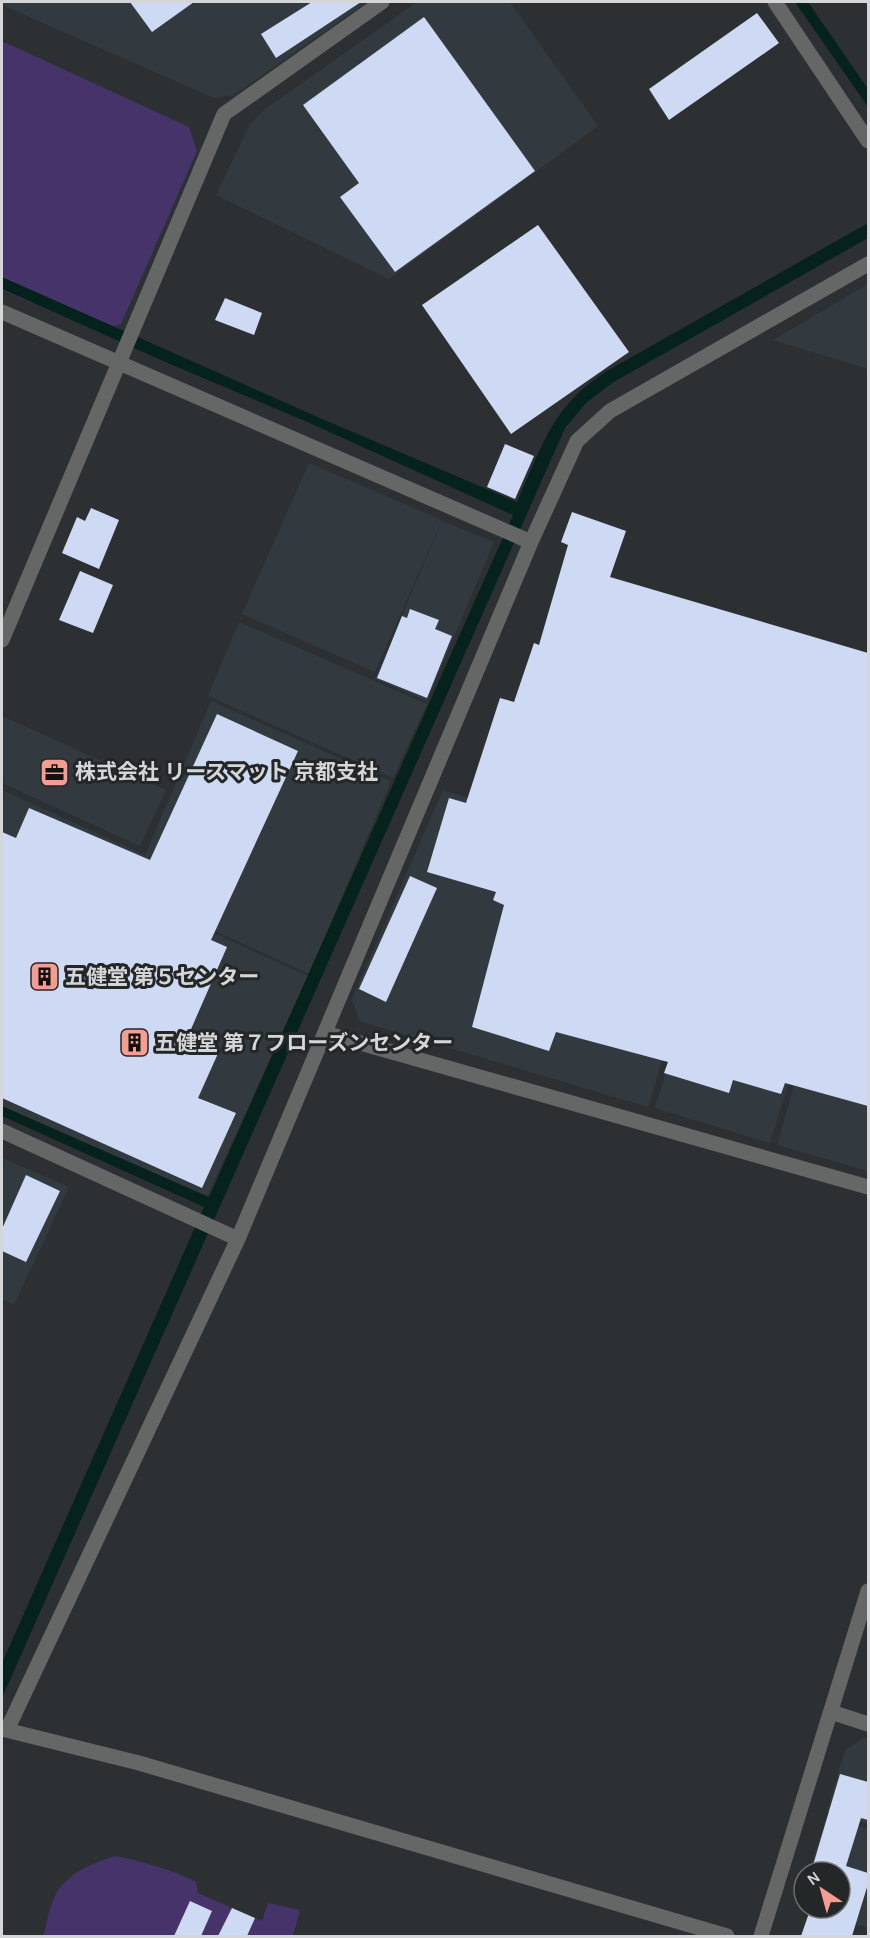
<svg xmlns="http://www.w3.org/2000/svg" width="870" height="1938" font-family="Karla,'Noto Sans JP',sans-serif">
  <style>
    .built { fill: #323a40 }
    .green { fill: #45336a }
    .water { fill: #05231c }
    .building { fill: #cedaf4 }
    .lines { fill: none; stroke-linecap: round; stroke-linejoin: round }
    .minor { stroke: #656767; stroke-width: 15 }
    .tertiary { stroke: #656767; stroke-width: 15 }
    .labels { text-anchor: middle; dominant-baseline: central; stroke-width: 6; stroke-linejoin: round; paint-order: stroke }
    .poi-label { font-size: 21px; font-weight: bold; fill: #d4d6d7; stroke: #242728; text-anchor: start }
  </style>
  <rect width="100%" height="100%" fill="#2d3032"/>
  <!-- built -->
  <path class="built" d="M 2,2 L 367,2 L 234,95 L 214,98 L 2,5 Z
    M 417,2 L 510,2 L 598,126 L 389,279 L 216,195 L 250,124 L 264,110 Z
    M 868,284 L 868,369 L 773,340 Z
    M 309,463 L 442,520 L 375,672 L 242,614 Z
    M 442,521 L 494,542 L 427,701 L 375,679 Z
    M 239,622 L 427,704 L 393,778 L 208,696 Z
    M 211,701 L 391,781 L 309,974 L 130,892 L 129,894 L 308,976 L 206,1199 L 2,1108 L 2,790 L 145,855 Z
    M 2,716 L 166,790 L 140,846 L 2,783 Z
    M 443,790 L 718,877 L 648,1107 L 359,1021 L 352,999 Z
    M 726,878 L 841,912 L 770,1143 L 655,1108 Z
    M 841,922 L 868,930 L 868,1171 L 777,1145 Z
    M 2,1158 L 69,1187 L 14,1305 L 2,1299 Z
    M 865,1737 L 868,1738 L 868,1824 L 827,1812 L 845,1750 Z
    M 827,1816 L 868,1829 L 868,1928 L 798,1908 L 804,1888 L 804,1908 L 840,1908 L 840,1872 L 809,1872 Z"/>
  <!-- green -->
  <path class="green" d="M 2,41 L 189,127 L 197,151 L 121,324 L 97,331 L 2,290 Z
    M 116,1856 C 143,1862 171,1869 196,1882 L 198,1893 L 262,1921 L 268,1903 L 300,1910 L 293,1936 L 43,1936 C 47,1924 49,1908 55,1896 C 66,1873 93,1863 116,1856 Z"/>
  <!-- water -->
  <path class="water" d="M 795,2 L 808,2 L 868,89 L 868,107 Z
    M 868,223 L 868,238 L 612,383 L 586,403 L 565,428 L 2,1698 L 2,1663 L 204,1207 L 2,1116 L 2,1106 L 209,1197 L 513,515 L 305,421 L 170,364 L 2,289 L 2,277 L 320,418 L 517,502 C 543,445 551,407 607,371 Z"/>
  <!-- building -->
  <path class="building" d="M 130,2 L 194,2 L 152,32 Z
    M 312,2 L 361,2 L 276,58 L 261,34 Z
    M 757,13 L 779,43 L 669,120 L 649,89 Z
    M 424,17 L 535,171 L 395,272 L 340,197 L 359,183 L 303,105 Z
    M 538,225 L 629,352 L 511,434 L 422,305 Z
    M 225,298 L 262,313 L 254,335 L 215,320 Z
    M 505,444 L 534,456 L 515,499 L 487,487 Z
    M 91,508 L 119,520 L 99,569 L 62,553 L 77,517 L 85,521 Z
    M 572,512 L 626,531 L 610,577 L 868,653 L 868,1106 L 785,1083 L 781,1094 L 733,1080 L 729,1093 L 664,1073 L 668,1062 L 556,1032 L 549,1051 L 472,1027 L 504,905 L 493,900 L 496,892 L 427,872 L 449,798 L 466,803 L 500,698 L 514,702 L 534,643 L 539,645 L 568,545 L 561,542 Z
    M 80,571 L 113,585 L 93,633 L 59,620 Z
    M 410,609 L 439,620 L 435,629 L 452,636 L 427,698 L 377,678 L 402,616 L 407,618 Z
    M 217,714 L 298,751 L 211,940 L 227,947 L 188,1036 L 220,1049 L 198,1098 L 236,1113 L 202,1188 L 2,1098 L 2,832 L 16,838 L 29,808 L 150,860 Z
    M 410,876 L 437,888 L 386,1002 L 359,989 Z
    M 26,1175 L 60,1191 L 26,1262 L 2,1251 L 2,1229 Z
    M 840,1774 L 868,1782 L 868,1820 L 861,1818 L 846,1866 L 868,1873 L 868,1884 L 852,1936 L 801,1936 L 810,1910 L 804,1908 L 840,1908 L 840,1872 L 811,1872 Z
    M 190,1901 L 212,1911 L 201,1936 L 174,1936 Z
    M 232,1908 L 255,1918 L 247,1936 L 218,1936 Z"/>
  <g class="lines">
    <!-- minor -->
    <path class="minor" d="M 775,2 L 868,141
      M 2,312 L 531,542
      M 2,640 L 224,114 L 382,2
      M 325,1033 L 868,1187
      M 2,1131 L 238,1239
      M 831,1712 L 868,1724
      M 2,1729 L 139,1763 L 727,1936
      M 7,1730 L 238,1239 L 531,542 L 577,441 L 610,411 L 868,264"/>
    <!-- tertiary -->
    <path class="tertiary" d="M 761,1936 L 868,1591"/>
  </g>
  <!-- icons -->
  <defs>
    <symbol id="office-square" viewBox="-11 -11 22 22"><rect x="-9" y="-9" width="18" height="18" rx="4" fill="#f59d90" stroke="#242728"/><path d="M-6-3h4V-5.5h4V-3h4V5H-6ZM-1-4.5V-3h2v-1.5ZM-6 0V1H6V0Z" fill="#111"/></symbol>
    <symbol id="building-square" viewBox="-11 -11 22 22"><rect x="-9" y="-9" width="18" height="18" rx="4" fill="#f59d90" stroke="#242728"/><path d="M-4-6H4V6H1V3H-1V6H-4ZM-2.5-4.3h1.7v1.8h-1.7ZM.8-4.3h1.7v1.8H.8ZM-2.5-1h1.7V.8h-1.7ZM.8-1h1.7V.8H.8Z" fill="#111"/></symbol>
  </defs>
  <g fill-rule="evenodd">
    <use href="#office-square" x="38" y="756" width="33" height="33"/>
    <use href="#building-square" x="28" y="960" width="33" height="33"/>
    <use href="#building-square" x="118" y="1026" width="33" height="33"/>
  </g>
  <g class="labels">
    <!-- poi labels -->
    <g class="poi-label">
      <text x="75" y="772">株式会社 リースマット 京都支社</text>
      <text x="65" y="977">五健堂 第５センター</text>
      <text x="155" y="1043">五健堂 第７フローズンセンター</text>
    </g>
  </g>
  <!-- border -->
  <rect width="870" height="1938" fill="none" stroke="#d4d6d7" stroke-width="6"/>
  <!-- north arrow -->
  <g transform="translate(822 1890) rotate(324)"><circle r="28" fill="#242728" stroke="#6a6d6e" stroke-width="1.5"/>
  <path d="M0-4.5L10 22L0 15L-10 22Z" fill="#f59d90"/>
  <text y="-9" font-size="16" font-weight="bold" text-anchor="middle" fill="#d4d6d7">N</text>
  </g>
</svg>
